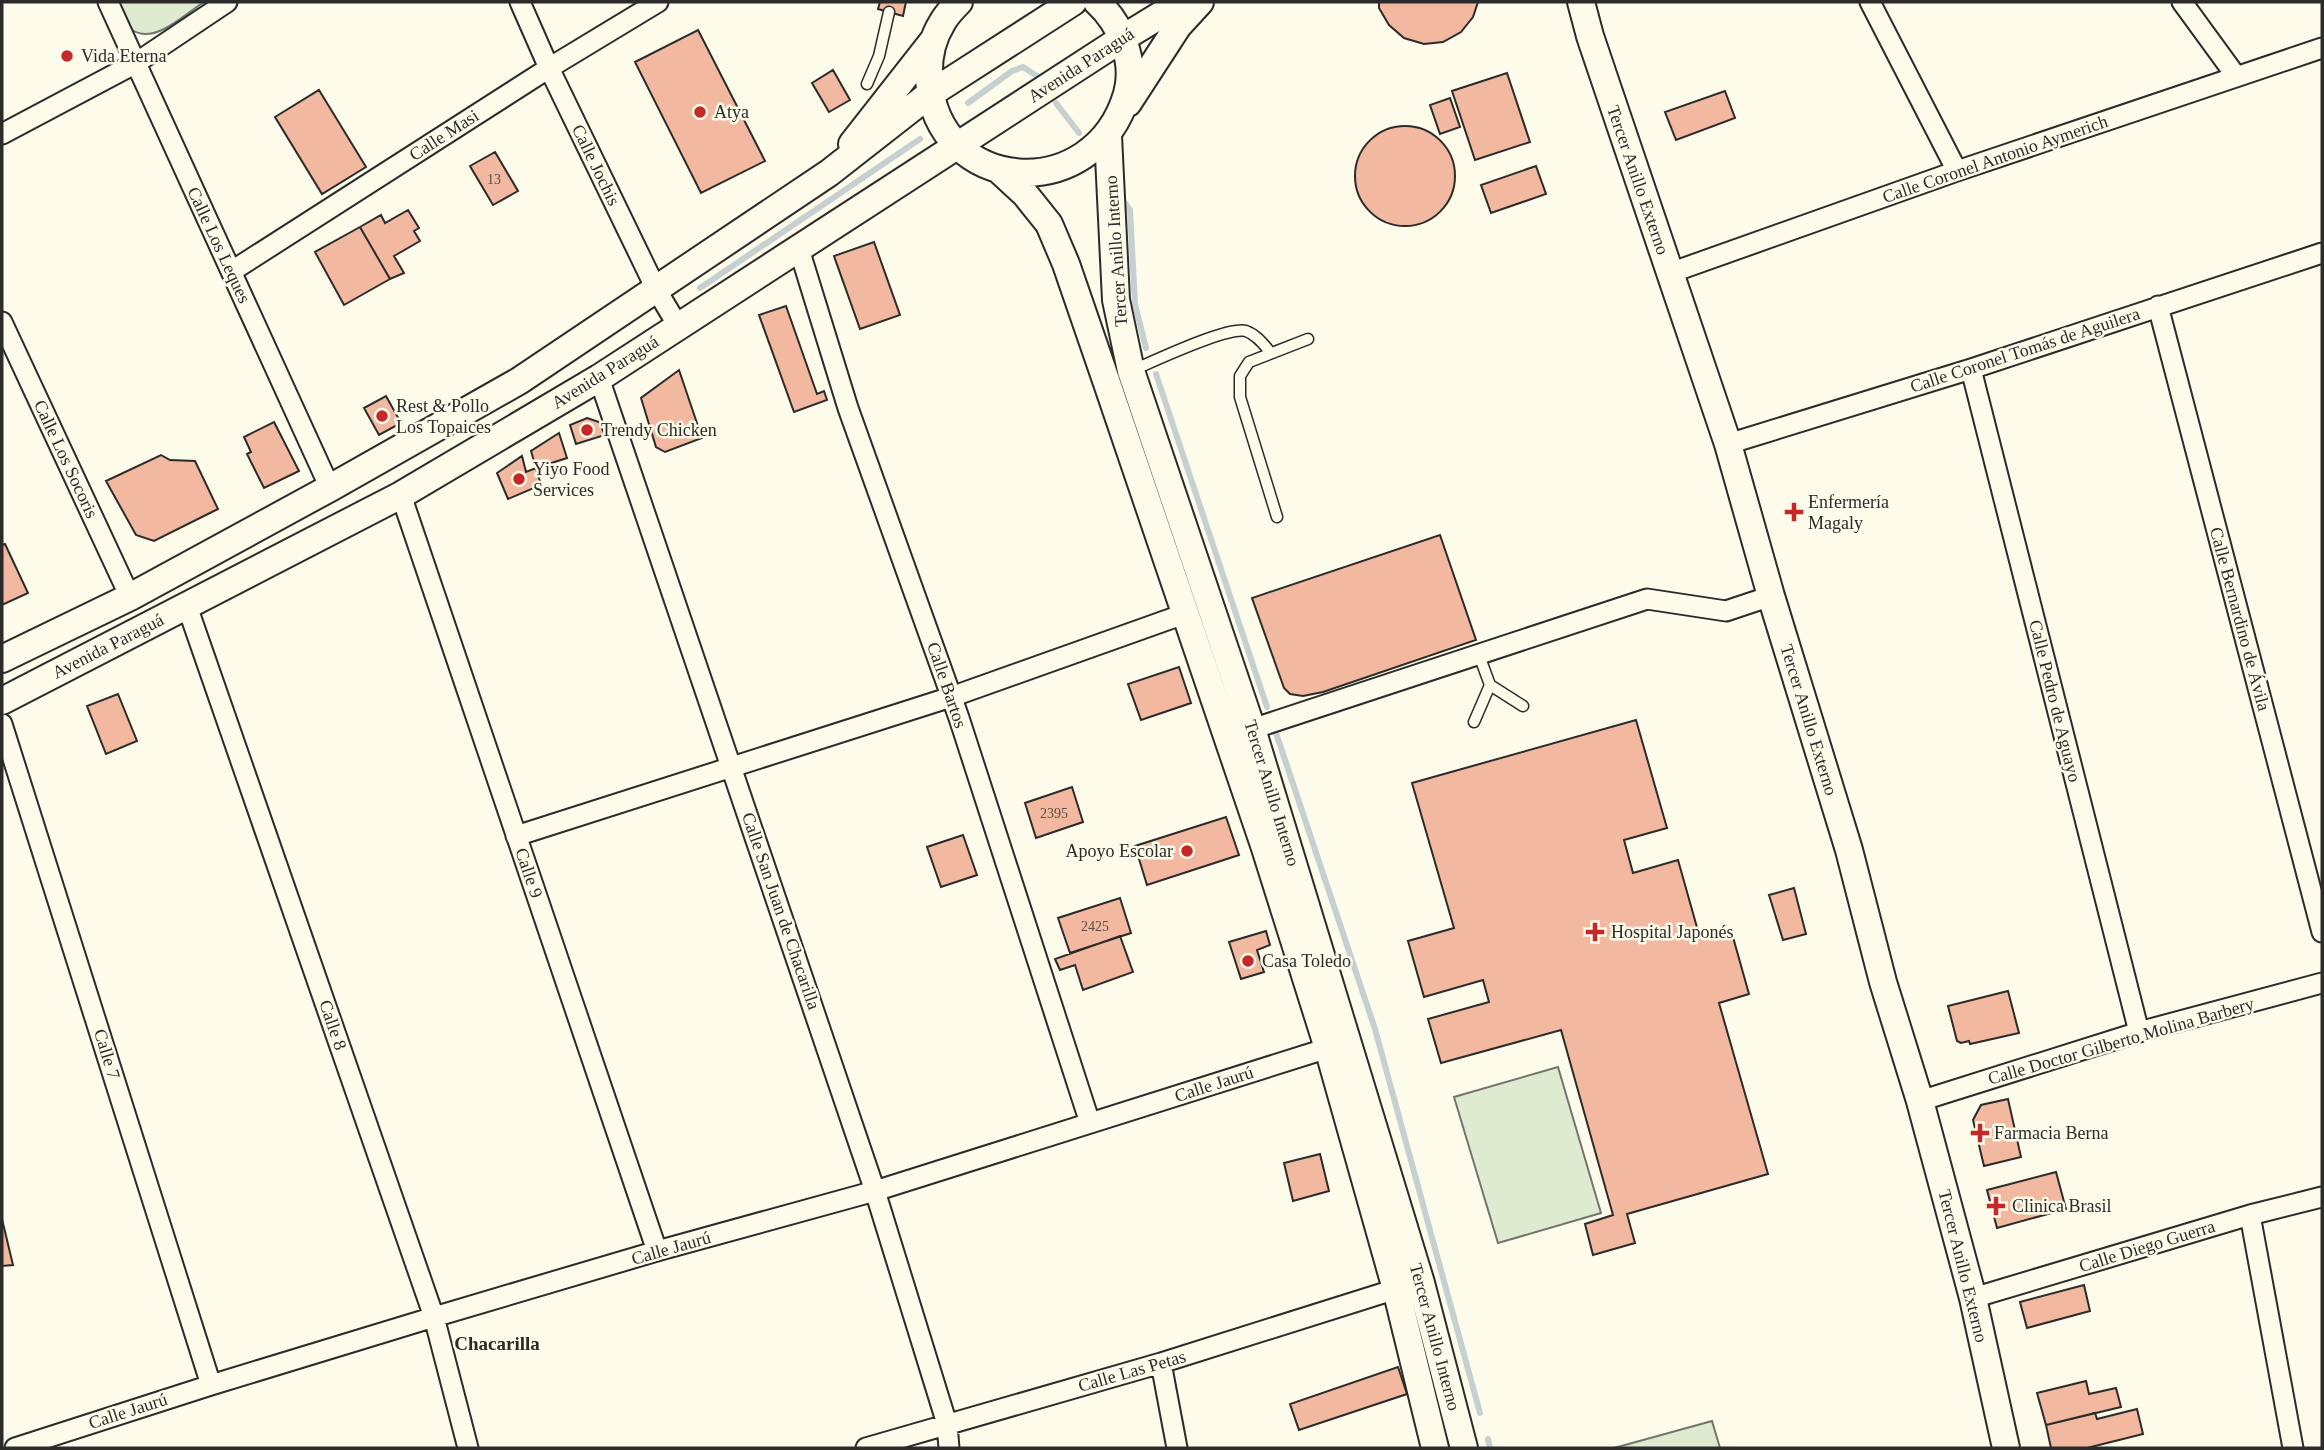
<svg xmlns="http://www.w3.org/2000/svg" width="2324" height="1450" font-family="Georgia,serif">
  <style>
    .green { fill: #deebd1; stroke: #74746e; stroke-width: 2 }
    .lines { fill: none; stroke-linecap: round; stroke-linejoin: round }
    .stream { stroke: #c7d0d0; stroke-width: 6 }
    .building { fill: #f2b8a0; stroke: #2b2b2b; stroke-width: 2 }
    .lane-casing { stroke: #2b2b2b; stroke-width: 13 }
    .street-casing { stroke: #2b2b2b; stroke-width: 23 }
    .secondary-casing { stroke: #2b2b2b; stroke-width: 30 }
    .lane { stroke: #fdfbea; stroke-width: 10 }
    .street { stroke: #fdfbea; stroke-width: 19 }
    .secondary { stroke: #fdfbea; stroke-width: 26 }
    .poi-dot { fill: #c62828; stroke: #fdfbea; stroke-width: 2.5 }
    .labels { text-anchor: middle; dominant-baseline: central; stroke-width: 5; stroke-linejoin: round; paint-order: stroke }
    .number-label { font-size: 14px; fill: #5d4e48 }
    .poi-label { font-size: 18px; fill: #2b2b2b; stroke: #fdfbea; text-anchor: start }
    .street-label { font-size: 18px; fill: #2b2b2b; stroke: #fdfbea }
    .neighbourhood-label { font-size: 19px; font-weight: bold; fill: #2b2b2b; stroke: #fdfbea }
  </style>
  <rect width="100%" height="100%" fill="#fdfbea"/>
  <!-- green -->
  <path class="green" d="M 118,2 L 204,2 C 185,14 155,45 132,30 Z
    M 1558,1067 L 1601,1213 L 1498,1243 L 1454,1097 Z
    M 1712,1421 L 1720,1448 L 1614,1448 Z"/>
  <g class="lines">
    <!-- stream -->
    <path class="stream" d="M 968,103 L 1012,71 L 1023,67 L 1037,76
      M 1056,103 L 1079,133
      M 1125,203 L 1130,210 L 1135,304 L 1146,348
      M 700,288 L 920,139
      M 1156,374 L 1267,707
      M 1276,733 L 1375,1029 L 1480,1413
      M 1488,1439 L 1490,1448"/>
  </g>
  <!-- building -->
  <path class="building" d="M 880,2 L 906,2 L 903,16 L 878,9 Z
    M 1379,2 L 1478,2 L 1473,17 L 1461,32 L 1443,42 L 1424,44 L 1404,38 L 1389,25 L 1379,8 Z
    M 698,30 L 765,161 L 701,193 L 635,62 Z
    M 833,70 L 850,100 L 829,112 L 812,83 Z
    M 1507,73 L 1530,142 L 1475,160 L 1452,91 Z
    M 319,90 L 366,167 L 322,194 L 275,117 Z
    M 1725,91 L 1735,118 L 1676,140 L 1665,112 Z
    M 1450,98 L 1460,127 L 1440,134 L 1430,105 Z
    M1355 176a50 50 0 1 1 100 0a50 50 0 1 1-100 0Z
    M 495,152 L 518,191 L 493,205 L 470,166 Z
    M 1536,166 L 1546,194 L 1491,213 L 1481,185 Z
    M 408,210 L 419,228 L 414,231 L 420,241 L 394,256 L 404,273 L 390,279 L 360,227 L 381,215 L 385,223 Z
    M 360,227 L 390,279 L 344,305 L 315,252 Z
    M 874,242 L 900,315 L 860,329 L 834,256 Z
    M 786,306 L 817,394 L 824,391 L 827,400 L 794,412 L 759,315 Z
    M 679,370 L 702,438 L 665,452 L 656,447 L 641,398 Z
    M 386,396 L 401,423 L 379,435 L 364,408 Z
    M 587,418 L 599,422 L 605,435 L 576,444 L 570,425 Z
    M 274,422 L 299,471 L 264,488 L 247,454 L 251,452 L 244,437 Z
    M 559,433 L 567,458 L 536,468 L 531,451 Z
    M 161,455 L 170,460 L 195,461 L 218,509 L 154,541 L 136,535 L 106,481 Z
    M 522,456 L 526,472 L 536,468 L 541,485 L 508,499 L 497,473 Z
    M 1440,535 L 1476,640 L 1323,692 L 1303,696 L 1290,694 L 1284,688 L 1252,598 Z
    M 5,544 L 28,593 L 2,605 L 2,545 Z
    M 1179,667 L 1191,703 L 1141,720 L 1128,684 Z
    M 118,694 L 137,741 L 106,754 L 87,706 Z
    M 1636,720 L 1667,828 L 1624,840 L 1633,873 L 1678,860 L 1700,938 L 1731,930 L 1749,994 L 1719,1003 L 1768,1174 L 1627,1214 L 1635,1243 L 1593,1255 L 1585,1224 L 1613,1215 L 1561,1030 L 1441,1063 L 1428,1019 L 1489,1002 L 1483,980 L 1424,997 L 1408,941 L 1454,928 L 1412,783 Z
    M 1072,787 L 1083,822 L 1036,838 L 1025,803 Z
    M 1226,817 L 1239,855 L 1147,885 L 1135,846 Z
    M 963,835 L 977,875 L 941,887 L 927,847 Z
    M 1794,888 L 1806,934 L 1783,940 L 1769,895 Z
    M 1120,898 L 1131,933 L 1070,953 L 1058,918 Z
    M 1266,931 L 1270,945 L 1257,950 L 1264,972 L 1241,979 L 1229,942 Z
    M 1120,936 L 1133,972 L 1083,990 L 1075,965 L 1060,970 L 1055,959 Z
    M 2008,991 L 2019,1033 L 1970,1044 L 1969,1041 L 1961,1043 L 1957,1041 L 1948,1006 Z
    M 2008,1099 L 2021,1157 L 1984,1166 L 1973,1120 L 1981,1105 Z
    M 1320,1154 L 1329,1191 L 1293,1201 L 1284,1163 Z
    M 2056,1172 L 2066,1209 L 1997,1228 L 1987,1190 Z
    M 2,1219 L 13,1265 L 2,1266 Z
    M 2084,1285 L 2090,1311 L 2027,1328 L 2020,1302 Z
    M 1398,1367 L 1407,1394 L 1299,1430 L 1290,1404 Z
    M 2086,1381 L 2089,1394 L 2116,1388 L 2121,1407 L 2046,1425 L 2037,1393 Z
    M 2137,1409 L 2143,1434 L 2087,1448 L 2051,1448 L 2046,1425 L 2095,1413 L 2097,1419 Z"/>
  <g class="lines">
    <defs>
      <path id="lane" d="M 867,84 L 879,56 L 889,12
        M 1131,371 C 1152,362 1227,326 1246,331 C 1257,335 1264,345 1271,353
        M 1277,517 L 1240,397 L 1240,376 L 1249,362 L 1308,339
        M 1490,685 L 1523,706
        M 1474,722 L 1490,685 L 1479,655"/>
      <path id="street" d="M 108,2 L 330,488
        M 520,2 L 549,68 L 656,289 L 678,326
        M 1870,2 L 1957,171
        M 2182,2 L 2236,76
        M 2,134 L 136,63 L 227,2
        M 799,249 L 848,408 L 959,718 L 1090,1123
        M 232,271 L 549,68 L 658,2
        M 1670,273 L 1957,171 L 2322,48
        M 2158,306 L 2322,932
        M 2,322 L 130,597
        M 1971,369 L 2139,1032
        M 599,378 L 875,1191 L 947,1424 L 949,1448
        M 1728,444 L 1971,369 L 2322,253
        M 401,495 L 657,1251
        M 187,606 L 434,1317 L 468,1448
        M 2,724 L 211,1385
        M 1252,729 L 1647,599 L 1726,611 L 1771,596
        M 516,836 L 951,697 L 1184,614
        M 1920,1101 L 2139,1032 L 2322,983
        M 2250,1215 L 2293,1448
        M 1973,1298 L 2250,1215 L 2322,1197
        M 1161,1363 L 1177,1448
        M 15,1448 L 211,1385 L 434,1317 L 657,1251 L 875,1191 L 1328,1048
        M 866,1448 L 1161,1363 L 1396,1289"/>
      <path id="secondary" d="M 959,2 C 953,8 946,15 942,23 C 932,39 928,60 929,79 C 936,195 1094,207 1127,94 C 1136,61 1121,24 1097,2
        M 1581,2 L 1590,36 L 1728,444 L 1771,596 L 1849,850 L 1883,982 L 1920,1101 L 1973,1298 L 2006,1448
        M 1128,103 L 1178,26 L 1200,2
        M 1108,136 L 1116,300 L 1131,371 L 1252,729 L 1421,1283 L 1464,1448
        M 852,144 L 932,42
        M 999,170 L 1025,194 L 1049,224 L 1066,264 L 1108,386 L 1265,848 L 1328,1048 L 1396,1289 L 1435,1448
        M 2,659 L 130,597 L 330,488 L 519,381 L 829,173 L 930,94 L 1073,2
        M 2,701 L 401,495 L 599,378 L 1123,38 L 1182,2"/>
    </defs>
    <!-- lane casing -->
    <use href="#lane" class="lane-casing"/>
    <!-- street casing -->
    <use href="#street" class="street-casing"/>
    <!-- secondary casing -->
    <use href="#secondary" class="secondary-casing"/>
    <!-- lane -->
    <use href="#lane" class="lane"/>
    <!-- street -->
    <use href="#street" class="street"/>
    <!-- secondary -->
    <use href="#secondary" class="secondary"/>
  </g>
  <!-- markers -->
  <g class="poi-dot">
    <circle cx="67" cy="56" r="7"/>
    <circle cx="700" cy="112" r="7"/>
    <circle cx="382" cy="416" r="7"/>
    <circle cx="587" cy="430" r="7"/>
    <circle cx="519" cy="479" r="7"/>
    <path d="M1790.5 501.5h7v7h7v7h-7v7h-7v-7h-7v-7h7z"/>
    <circle cx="1187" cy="851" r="7"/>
    <path d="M1591.5 921.5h7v7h7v7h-7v7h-7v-7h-7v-7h7z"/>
    <circle cx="1248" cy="961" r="7"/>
    <path d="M1976.5 1122.5h7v7h7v7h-7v7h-7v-7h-7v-7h7z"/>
    <path d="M1992.5 1195.5h7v7h7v7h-7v7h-7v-7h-7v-7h7z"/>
  </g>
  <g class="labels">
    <!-- number labels -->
    <g class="number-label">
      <text x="494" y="179">13</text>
      <text x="1054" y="813">2395</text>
      <text x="1095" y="926">2425</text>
    </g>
    <!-- poi labels -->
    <g class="poi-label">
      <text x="81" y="56">Vida Eterna</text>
      <text x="714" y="112">Atya</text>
      <text x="396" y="406">Rest &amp; Pollo<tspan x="396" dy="21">Los Topaices</tspan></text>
      <text x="601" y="430">Trendy Chicken</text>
      <text x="533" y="469">Yiyo Food<tspan x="533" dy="21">Services</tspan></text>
      <text x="1808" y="502">Enfermería<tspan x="1808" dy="21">Magaly</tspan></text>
      <text x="1173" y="851" text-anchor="end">Apoyo Escolar</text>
      <text x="1611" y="932">Hospital Japonés</text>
      <text x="1262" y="961">Casa Toledo</text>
      <text x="1994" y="1133">Farmacia Berna</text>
      <text x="2012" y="1206">Clinica Brasil</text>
    </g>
    <!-- street labels -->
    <g class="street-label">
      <text transform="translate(1081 65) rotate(-33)">Avenida Paraguá</text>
      <text transform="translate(444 135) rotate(-33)">Calle Masi</text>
      <text transform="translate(1995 159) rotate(-19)">Calle Coronel Antonio Aymerich</text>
      <text transform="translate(596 165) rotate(64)">Calle Jochis</text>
      <text transform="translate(1638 180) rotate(71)">Tercer Anillo Externo</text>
      <text transform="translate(219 245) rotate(65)">Calle Los Leques</text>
      <text transform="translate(1116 251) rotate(-94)">Tercer Anillo Interno</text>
      <text transform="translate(2025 350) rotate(-18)">Calle Coronel Tomás de Aguilera</text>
      <text transform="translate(605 372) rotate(-32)">Avenida Paraguá</text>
      <text transform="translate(66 459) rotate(65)">Calle Los Socoris</text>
      <text transform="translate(2240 619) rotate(75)">Calle Bernardino de Ávila</text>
      <text transform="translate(108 646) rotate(-27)">Avenida Paraguá</text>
      <text transform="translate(947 685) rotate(71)">Calle Bartos</text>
      <text transform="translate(2055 701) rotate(76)">Calle Pedro de Aguayo</text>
      <text transform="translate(1809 720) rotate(73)">Tercer Anillo Externo</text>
      <text transform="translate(1272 793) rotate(73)">Tercer Anillo Interno</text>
      <text transform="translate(529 873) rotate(71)">Calle 9</text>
      <text transform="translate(781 911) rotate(71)">Calle San Juan de Chacarilla</text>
      <text transform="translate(333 1025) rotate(71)">Calle 8</text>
      <text transform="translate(2121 1041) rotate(-16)">Calle Doctor Gilberto Molina Barbery</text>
      <text transform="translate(107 1054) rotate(73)">Calle 7</text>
      <text transform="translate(1214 1084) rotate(-18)">Calle Jaurú</text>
      <text transform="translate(2147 1246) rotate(-17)">Calle Diego Guerra</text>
      <text transform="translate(671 1248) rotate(-16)">Calle Jaurú</text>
      <text transform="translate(1963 1266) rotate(76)">Tercer Anillo Externo</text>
      <text transform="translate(1435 1337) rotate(75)">Tercer Anillo Interno</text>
      <text transform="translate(1132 1371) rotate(-16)">Calle Las Petas</text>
      <text transform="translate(128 1411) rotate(-18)">Calle Jaurú</text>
    </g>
    <!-- neighbourhood labels -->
    <g class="neighbourhood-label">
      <text x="497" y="1343">Chacarilla</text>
    </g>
  </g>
  <!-- border -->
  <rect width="2324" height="1450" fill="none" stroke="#2b2b2b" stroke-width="7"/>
</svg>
